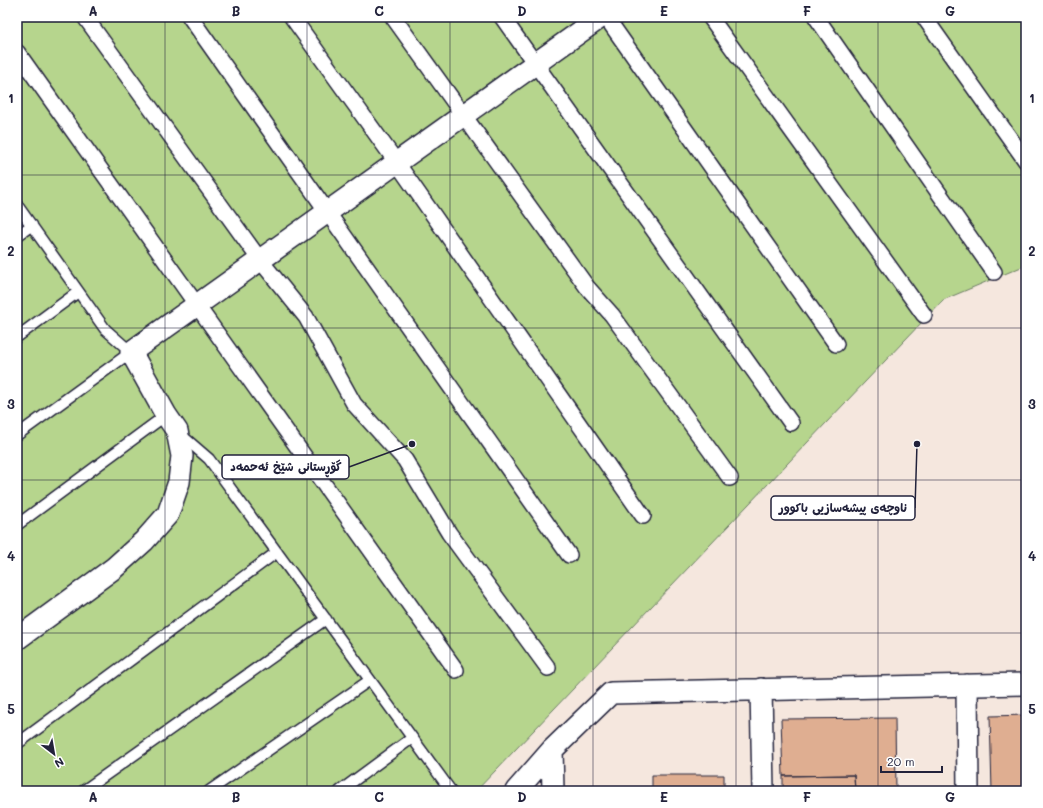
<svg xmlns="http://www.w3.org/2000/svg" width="1043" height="808" font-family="Mali,'Playpen Sans Arabic',sans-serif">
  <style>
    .built { fill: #f5e7de }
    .green { fill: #b6d58d; stroke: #6c7c64 }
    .building { fill: #dfae91; stroke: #22223b }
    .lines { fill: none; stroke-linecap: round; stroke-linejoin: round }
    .service-casing { stroke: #22223b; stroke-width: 13 }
    .pedestrian-casing { stroke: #22223b; stroke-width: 18 }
    .minor-casing { stroke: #22223b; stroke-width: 24 }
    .service { stroke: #fff; stroke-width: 10 }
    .pedestrian { stroke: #fff; stroke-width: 15 }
    .minor { stroke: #fff; stroke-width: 21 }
    .grid { fill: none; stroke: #22223b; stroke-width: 1; stroke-opacity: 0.55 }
    .leader { fill: none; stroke: #22223b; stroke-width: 1.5 }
    .callout-dot { fill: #22223b; stroke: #fff; stroke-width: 1.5 }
    .callout { fill: #fff; stroke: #22223b; stroke-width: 1.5 }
    .callout-label { font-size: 12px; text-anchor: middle; font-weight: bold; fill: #22223b }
    .neatline { fill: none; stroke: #22223b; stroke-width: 1.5 }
    .grid-label { font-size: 13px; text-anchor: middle; font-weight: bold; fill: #22223b }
  </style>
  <rect width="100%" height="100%" fill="#fff"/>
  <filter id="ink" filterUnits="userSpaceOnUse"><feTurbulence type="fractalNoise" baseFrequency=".025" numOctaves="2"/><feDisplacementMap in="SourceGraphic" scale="8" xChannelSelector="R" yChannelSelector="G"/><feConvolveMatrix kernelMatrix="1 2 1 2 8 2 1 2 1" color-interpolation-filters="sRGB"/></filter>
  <g filter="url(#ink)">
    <!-- built -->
    <path class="built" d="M 1026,265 L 1026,791 L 476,791 L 943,300 Z"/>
    <!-- green -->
    <path class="green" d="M 17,17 L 1026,17 L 1026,265 L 943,300 L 476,791 L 17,791 Z"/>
    <!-- building -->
    <path class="building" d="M 1026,715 L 1026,791 L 992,791 L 990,716 Z
      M 895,718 L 896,791 L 855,791 L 854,775 L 783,776 L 781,719 Z
      M 652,775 L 724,775 L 724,791 L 652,791 Z
      M 854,775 L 855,791 L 783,791 L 783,776 Z"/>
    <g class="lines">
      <defs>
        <path id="service" d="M 17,205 L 105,329 L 131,352 L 17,435
          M 17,236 L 32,225
          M 17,337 L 78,292
          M 180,434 L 209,459 L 451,791
          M 17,525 L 166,415
          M 17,744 L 277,552
          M 83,791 L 326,619
          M 209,791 L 370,680
          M 340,791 L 412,738"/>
        <path id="pedestrian" d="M 85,17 L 260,260 L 306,317 L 354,404 L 405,460 L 449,533 L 548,668
          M 190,17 L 569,555
          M 292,17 L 397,163 L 643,516
          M 393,17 L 587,287 L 612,315 L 730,478
          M 502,17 L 791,423
          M 606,17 L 836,344
          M 710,17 L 924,315
          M 816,17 L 994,272
          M 924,17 L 1026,161
          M 17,52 L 456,670"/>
        <path id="minor" d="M 17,639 L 114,568 L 144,541 L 168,514 L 179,482 L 182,456 L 177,431 L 166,415 L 131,352 L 601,17
          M 967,685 L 968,791
          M 761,689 L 763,791
          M 552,750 L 553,791
          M 516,791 L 552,750 L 611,693 L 1026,684"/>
      </defs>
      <!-- service casing -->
      <use href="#service" class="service-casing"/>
      <!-- pedestrian casing -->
      <use href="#pedestrian" class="pedestrian-casing"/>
      <!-- minor casing -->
      <use href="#minor" class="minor-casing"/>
      <!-- service -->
      <use href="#service" class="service"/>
      <!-- pedestrian -->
      <use href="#pedestrian" class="pedestrian"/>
      <!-- minor -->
      <use href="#minor" class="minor"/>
    </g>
  </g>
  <!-- grid -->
  <path class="grid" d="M 165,17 L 165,791M 307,17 L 307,791M 450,17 L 450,791M 593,17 L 593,791M 736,17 L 736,791M 878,17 L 878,791M 17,175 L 1026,175M 17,328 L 1026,328M 17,480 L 1026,480M 17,633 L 1026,633"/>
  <!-- callouts -->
  <path class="leader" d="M412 444L349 467M917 444L915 508"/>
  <g class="callout-dot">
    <circle cx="412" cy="444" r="4"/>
    <circle cx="917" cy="444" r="4"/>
  </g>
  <g class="callout">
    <rect x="222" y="455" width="127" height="24" rx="4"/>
    <rect x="771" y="496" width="144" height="24" rx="4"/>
  </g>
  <g class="callout-label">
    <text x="286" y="471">گۆڕستانی شێخ ئەحمەد</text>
    <text x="843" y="512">ناوچەی پیشەسازیی باکوور</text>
  </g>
  <!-- margin -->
  <rect width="1043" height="808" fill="none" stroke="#fff" stroke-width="44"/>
  <!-- north arrow -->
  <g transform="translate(54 754) rotate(149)" stroke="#ffffff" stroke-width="3" paint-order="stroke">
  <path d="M0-3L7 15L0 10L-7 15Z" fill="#22223b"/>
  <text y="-6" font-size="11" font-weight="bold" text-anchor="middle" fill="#22223b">N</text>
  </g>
  <!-- scale -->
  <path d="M881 766v6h61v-6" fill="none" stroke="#22223b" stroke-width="2"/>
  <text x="887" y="766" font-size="12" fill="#22223b" stroke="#ffffff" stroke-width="3" paint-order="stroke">20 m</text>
  <rect x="22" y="22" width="999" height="764" class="neatline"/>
  <g class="grid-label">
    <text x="93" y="16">A</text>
    <text x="236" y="16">B</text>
    <text x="379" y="16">C</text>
    <text x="522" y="16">D</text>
    <text x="664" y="16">E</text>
    <text x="807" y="16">F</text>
    <text x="950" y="16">G</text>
    <text x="11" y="103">1</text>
    <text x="1032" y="103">1</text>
    <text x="11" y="256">2</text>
    <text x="1032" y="256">2</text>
    <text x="11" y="409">3</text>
    <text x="1032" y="409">3</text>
    <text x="11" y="561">4</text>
    <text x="1032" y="561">4</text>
    <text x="11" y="714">5</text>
    <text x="1032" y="714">5</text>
    <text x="93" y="802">A</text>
    <text x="236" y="802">B</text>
    <text x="379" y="802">C</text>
    <text x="522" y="802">D</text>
    <text x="664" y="802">E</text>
    <text x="807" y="802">F</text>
    <text x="950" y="802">G</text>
  </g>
</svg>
